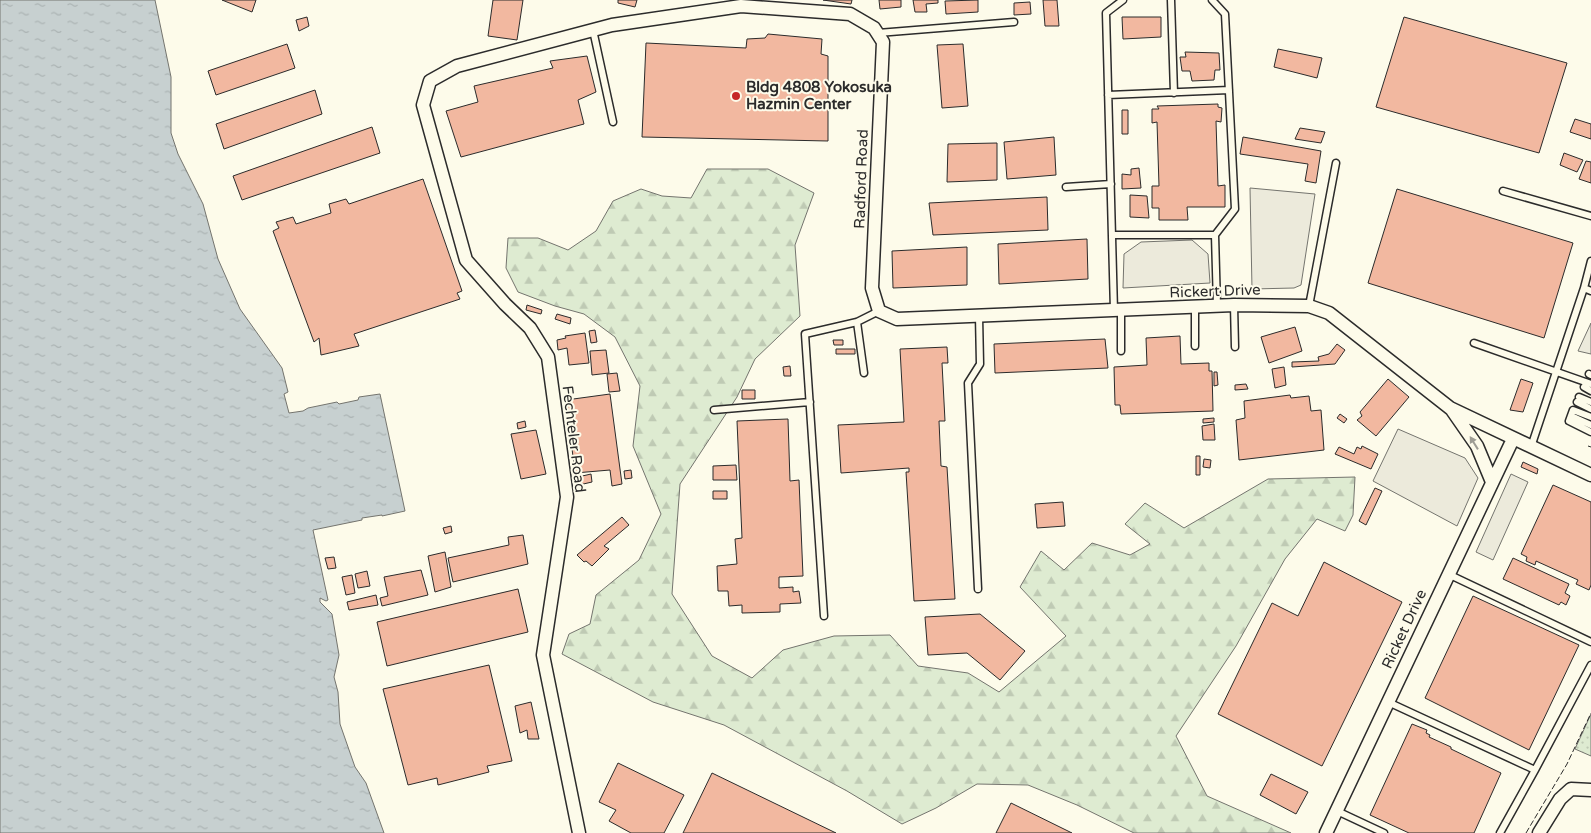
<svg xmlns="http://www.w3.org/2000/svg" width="1591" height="833" font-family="'Varela Round',sans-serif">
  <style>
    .forest { fill: url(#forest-firs); stroke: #74746e }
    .park { fill: url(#park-dots); stroke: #74746e }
    .parking { fill: #eceadb; stroke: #74746e }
    .water { fill: url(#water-ripples); stroke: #74746e }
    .building { fill: #f2b8a0; stroke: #2b2b2b }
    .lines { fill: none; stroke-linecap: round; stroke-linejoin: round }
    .lane-casing { stroke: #2b2b2b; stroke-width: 9 }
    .street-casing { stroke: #2b2b2b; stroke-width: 15 }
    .lane { stroke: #fdfbea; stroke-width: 6 }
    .street { stroke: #fdfbea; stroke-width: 12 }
    .fence { stroke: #2b2b2b; stroke-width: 1; stroke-dasharray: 6 2.5; stroke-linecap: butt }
    .oneway { fill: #9e9d94 }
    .poi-dot { fill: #c62828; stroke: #fdfbea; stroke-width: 2 }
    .labels { text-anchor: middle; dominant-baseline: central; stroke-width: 4; stroke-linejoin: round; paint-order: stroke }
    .poi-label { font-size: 15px; font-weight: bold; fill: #2b2b2b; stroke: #fdfbea; text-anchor: start }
    .street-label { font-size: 15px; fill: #2b2b2b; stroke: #fdfbea }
  </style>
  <defs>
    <pattern id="forest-firs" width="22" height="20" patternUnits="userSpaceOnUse" patternTransform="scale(1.25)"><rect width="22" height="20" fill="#deebd1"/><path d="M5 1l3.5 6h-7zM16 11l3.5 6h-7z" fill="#bfcab4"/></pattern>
    <pattern id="park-dots" width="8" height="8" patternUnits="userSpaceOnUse" patternTransform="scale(1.25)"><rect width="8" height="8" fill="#deebd1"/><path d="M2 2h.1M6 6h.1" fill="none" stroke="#bfcab4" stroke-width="1.8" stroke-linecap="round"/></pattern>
    <pattern id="water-ripples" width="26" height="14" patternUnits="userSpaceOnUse" patternTransform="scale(1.25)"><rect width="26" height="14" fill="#c7d0d0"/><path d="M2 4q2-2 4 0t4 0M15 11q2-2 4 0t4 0" fill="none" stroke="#abb3b3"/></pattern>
  </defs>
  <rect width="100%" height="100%" fill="#fdfbea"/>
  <!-- forest -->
  <path class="forest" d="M 707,169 L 768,169 L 814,193 L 795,245 L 800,316 L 755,359 L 737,397 L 680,484 L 672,594 L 712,656 L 752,678 L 783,650 L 834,636 L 890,635 L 918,666 L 968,673 L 999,692 L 1066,636 L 1020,587 L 1041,551 L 1064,570 L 1092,543 L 1130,555 L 1150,544 L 1125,524 L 1145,503 L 1184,528 L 1268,479 L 1355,477 L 1353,515 L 1345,531 L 1317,519 L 1285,559 L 1236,646 L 1176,736 L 1207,796 L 1291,833 L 1134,833 L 1077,805 L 1028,785 L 977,784 L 936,808 L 902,824 L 847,791 L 724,725 L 653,702 L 562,654 L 569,634 L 590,624 L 596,595 L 639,560 L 661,514 L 633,446 L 640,386 L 615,337 L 584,314 L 555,306 L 518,292 L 506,268 L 508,238 L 538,238 L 568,250 L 596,231 L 613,201 L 641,189 L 662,196 L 691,198 Z"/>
  <!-- park -->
  <path class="park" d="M 1591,714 L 1591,756 L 1575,749 Z"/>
  <!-- parking -->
  <path class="parking" d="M 1250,188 L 1315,194 L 1301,285 L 1294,288 L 1252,289 Z
    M 1192,240 L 1208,254 L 1210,283 L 1123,288 L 1124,254 L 1141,242 Z
    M 1591,323 L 1591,354 L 1578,351 Z
    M 1398,429 L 1465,458 L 1478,478 L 1457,526 L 1373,481 Z
    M 1511,474 L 1528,482 L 1493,560 L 1476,552 Z"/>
  <!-- water -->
  <path class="water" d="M 0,0 L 155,0 L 171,77 L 171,133 L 178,154 L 203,204 L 218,259 L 240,309 L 282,368 L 288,392 L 284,394 L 289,413 L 303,411 L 308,408 L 337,402 L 339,404 L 358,400 L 359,397 L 380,394 L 405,511 L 382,516 L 382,515 L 362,518 L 362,520 L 313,530 L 328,600 L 326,601 L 320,598 L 320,602 L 332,614 L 339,655 L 334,677 L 338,692 L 340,724 L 355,767 L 366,783 L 384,833 L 0,833 Z"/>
  <!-- building -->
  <path class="building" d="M 222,0 L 256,0 L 252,12 Z
    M 493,0 L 523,0 L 517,40 L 488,36 Z
    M 618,0 L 637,0 L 635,7 L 618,3 Z
    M 823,0 L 852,0 L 851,4 Z
    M 879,0 L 901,0 L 901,7 L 880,9 Z
    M 913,0 L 938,0 L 938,3 L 926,4 L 927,12 L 915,12 Z
    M 978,0 L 978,12 L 946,14 L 945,1 Z
    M 1043,0 L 1057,0 L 1059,26 L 1045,26 Z
    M 1030,2 L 1031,14 L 1014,15 L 1014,3 Z
    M 307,17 L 309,26 L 299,31 L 296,20 Z
    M 1122,17 L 1161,17 L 1161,37 L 1123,39 Z
    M 1404,17 L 1567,63 L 1539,153 L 1376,107 Z
    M 768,34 L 822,39 L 821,54 L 828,56 L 828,141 L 642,137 L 646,43 L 746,48 L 747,39 L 765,38 Z
    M 287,44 L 295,68 L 216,95 L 208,71 Z
    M 963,44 L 968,106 L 942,108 L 937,45 Z
    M 1278,49 L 1322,58 L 1317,78 L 1274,67 Z
    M 1185,52 L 1219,53 L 1220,70 L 1215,70 L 1214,80 L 1192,81 L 1190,71 L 1182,71 L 1180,57 L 1186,57 Z
    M 587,56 L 596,92 L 578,100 L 584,124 L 461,157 L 446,111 L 478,102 L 474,86 L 553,68 L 550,61 Z
    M 315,90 L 322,114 L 224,149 L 216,124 Z
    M 1218,104 L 1218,107 L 1222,108 L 1221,122 L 1216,121 L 1218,186 L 1225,185 L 1225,207 L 1187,207 L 1188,220 L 1159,220 L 1159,208 L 1152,208 L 1152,186 L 1159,186 L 1157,122 L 1152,123 L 1152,109 L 1159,109 L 1157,106 Z
    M 1122,110 L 1128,110 L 1128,134 L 1122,134 Z
    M 1575,119 L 1591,124 L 1591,139 L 1570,132 Z
    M 372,127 L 380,153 L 242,200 L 233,176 Z
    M 1300,128 L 1325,132 L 1321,143 L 1295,139 Z
    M 1054,137 L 1056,175 L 1007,179 L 1004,142 Z
    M 1243,137 L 1321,151 L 1316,183 L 1305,181 L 1308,164 L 1240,154 Z
    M 997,143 L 997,180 L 947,182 L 948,144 Z
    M 1564,153 L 1583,160 L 1577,172 L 1560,165 Z
    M 1586,161 L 1591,162 L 1591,183 L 1579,179 Z
    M 1139,168 L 1141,188 L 1122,189 L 1122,174 L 1131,175 L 1131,169 Z
    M 423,179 L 462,291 L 457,293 L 460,299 L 354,334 L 359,346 L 321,355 L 319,338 L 314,342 L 273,231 L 279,228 L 276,222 L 293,217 L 296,224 L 331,213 L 329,204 L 346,199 L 349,204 Z
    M 1397,189 L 1573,243 L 1544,338 L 1368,283 Z
    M 1130,195 L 1147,196 L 1149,218 L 1130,217 Z
    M 1047,197 L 1048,230 L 933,235 L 929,203 Z
    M 1087,239 L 1088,279 L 999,284 L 998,244 Z
    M 967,247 L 967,285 L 893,288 L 892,251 Z
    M 527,305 L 542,310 L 541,314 L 526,310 Z
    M 557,314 L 571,318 L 570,324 L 555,319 Z
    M 1295,327 L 1302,351 L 1269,363 L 1261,337 Z
    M 595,330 L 597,342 L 591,343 L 589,331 Z
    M 585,333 L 589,363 L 569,365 L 567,348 L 558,350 L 557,340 L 566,338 L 565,336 Z
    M 1180,336 L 1181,364 L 1209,363 L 1209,371 L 1212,371 L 1213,411 L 1121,414 L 1120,405 L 1115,405 L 1114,367 L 1147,365 L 1146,338 Z
    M 1105,339 L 1108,368 L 995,373 L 994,344 Z
    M 833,340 L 843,340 L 843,345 L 834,345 Z
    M 1337,344 L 1345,350 L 1335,364 L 1292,367 L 1292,362 L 1319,361 L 1318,357 L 1329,354 Z
    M 947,347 L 948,363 L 942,363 L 945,421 L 939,421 L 941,466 L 947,467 L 955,599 L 914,601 L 906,472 L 909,472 L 909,468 L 841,473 L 838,425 L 904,422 L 900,349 Z
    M 836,349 L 855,349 L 855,354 L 836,354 Z
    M 606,350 L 609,373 L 592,375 L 590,351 Z
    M 790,366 L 791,376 L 784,376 L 783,367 Z
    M 1284,367 L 1286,385 L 1275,388 L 1272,369 Z
    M 1214,372 L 1217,372 L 1218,385 L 1214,386 Z
    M 617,373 L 620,391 L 609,392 L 607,374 Z
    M 1388,379 L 1409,397 L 1376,436 L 1357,420 L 1362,416 L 1360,412 Z
    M 1521,379 L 1533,383 L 1523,412 L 1510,410 Z
    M 1246,384 L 1248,389 L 1235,390 L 1235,385 Z
    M 742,390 L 755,390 L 755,399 L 742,399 Z
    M 610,394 L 622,484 L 612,486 L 610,470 L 575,473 L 566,400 Z
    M 1290,395 L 1291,398 L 1309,396 L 1311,411 L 1321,410 L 1324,450 L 1239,460 L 1236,420 L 1245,418 L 1244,401 Z
    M 1340,414 L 1347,419 L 1344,423 L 1337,418 Z
    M 1214,418 L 1214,422 L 1203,423 L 1203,419 Z
    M 788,419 L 790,481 L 799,480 L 803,576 L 779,577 L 779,588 L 793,587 L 793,592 L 799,591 L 801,603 L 780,604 L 780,612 L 742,613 L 742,605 L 729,606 L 728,591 L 718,591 L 717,566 L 737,564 L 735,539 L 742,538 L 737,421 Z
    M 525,421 L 526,427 L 518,429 L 517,423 Z
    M 1214,424 L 1215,440 L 1203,440 L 1202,426 Z
    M 536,430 L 546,474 L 521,479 L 511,434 Z
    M 1362,446 L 1378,454 L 1371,469 L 1335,454 L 1339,447 L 1354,454 L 1357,447 L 1361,449 Z
    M 1196,456 L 1200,456 L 1200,475 L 1196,475 Z
    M 1204,459 L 1211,460 L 1210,468 L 1203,467 Z
    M 1523,462 L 1538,469 L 1537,474 L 1521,467 Z
    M 736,465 L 737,480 L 713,480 L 713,466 Z
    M 631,470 L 632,478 L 625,479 L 624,471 Z
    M 591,474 L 592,482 L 579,485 L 578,477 Z
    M 1553,485 L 1591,502 L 1591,585 L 1589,590 L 1576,584 L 1578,580 L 1536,561 L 1535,565 L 1526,561 L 1527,557 L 1521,554 Z
    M 1375,488 L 1382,491 L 1366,525 L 1359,521 Z
    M 713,491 L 727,491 L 727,499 L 713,499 Z
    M 1063,502 L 1065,526 L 1037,528 L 1035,504 Z
    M 622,517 L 629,525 L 604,546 L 609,549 L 592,566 L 586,561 L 584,562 L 577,555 Z
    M 451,526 L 452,532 L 445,534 L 443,528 Z
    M 523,535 L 528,564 L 453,582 L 448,558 L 509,545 L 508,537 Z
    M 445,552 L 451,587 L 435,592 L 428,556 Z
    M 334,557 L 336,568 L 328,569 L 325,558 Z
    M 1513,558 L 1569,584 L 1565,593 L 1570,596 L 1566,605 L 1561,602 L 1559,605 L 1503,579 Z
    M 1324,562 L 1402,602 L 1322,766 L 1218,714 L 1272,603 L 1298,616 Z
    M 421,570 L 428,595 L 382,606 L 380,598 L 388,596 L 384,577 Z
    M 367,571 L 370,586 L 358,588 L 355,574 Z
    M 352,575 L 355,593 L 346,595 L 342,577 Z
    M 518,589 L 528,632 L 387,666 L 377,622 Z
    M 376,595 L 378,605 L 349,610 L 347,602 Z
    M 1473,596 L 1579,645 L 1529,750 L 1425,698 Z
    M 980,614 L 1025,651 L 1000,680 L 967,653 L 928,655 L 925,617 Z
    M 489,665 L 512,761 L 487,766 L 489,772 L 438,785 L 437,778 L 408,785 L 383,689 Z
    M 531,702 L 539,739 L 528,739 L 527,730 L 520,733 L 515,706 Z
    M 1412,724 L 1427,730 L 1426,733 L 1430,735 L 1429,737 L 1451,747 L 1451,749 L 1501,773 L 1474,833 L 1409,833 L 1370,815 Z
    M 618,763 L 684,795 L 664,833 L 631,833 L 609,821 L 616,810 L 599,802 Z
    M 712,773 L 836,833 L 683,833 Z
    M 1271,774 L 1308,792 L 1296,814 L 1260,795 Z
    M 1011,803 L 1072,833 L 996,833 Z"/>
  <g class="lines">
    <defs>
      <path id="lane" d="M 1171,0 L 1174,93
        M 1212,0 L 1225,14 L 1235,209 L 1215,235 L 1217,306
        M 593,30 L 613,122
        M 878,33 L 1014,22
        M 1108,95 L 1229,90
        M 1066,187 L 1111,184
        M 1503,191 L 1591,216
        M 1112,235 L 1215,235
        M 1584,288 L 1591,261
        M 1234,305 L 1235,347
        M 1309,306 L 1336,163
        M 1195,307 L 1195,346
        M 1121,310 L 1121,351
        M 1114,311 L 1106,13 L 1123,0
        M 857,322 L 864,373
        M 1474,343 L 1591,384
        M 1589,374 L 1591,375
        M 1584,387 L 1591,391
        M 1579,397 L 1591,402
        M 1577,402 L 1591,409
        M 714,410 L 810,402
        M 1571,416 L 1591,425
        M 1591,417 L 1573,410 L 1569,421 L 1591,432
        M 1531,447 L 1584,288 L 1591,291
        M 1448,574 L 1591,642
        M 978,589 L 968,383 L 980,364 L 979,316
        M 824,616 L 805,334 L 857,322 L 879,311
        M 1388,702 L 1535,770
        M 1337,811 L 1384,833
        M 1500,833 L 1535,770 L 1591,665"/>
      <path id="street" d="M 1452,410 L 1477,446 L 1492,482
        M 579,833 L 543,655 L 567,497 L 548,357 L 530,328 L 505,304 L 466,260 L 423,105 L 430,81 L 457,66 L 612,25 L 741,6 L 850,14 L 874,28 L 883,42 L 872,288 L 879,311 L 897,319 L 1234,305 L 1309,306 L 1329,313 L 1450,408 L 1591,475
        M 1326,833 L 1513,439
        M 1539,833 L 1560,799 L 1571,789 L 1591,790"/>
    </defs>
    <!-- lane casing -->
    <use href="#lane" class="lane-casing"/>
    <!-- street casing -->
    <use href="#street" class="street-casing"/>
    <!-- lane -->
    <use href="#lane" class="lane"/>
    <!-- street -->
    <use href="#street" class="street"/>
    <!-- fence -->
    <path class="fence" d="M 1588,446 L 1591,447
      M 1526,833 L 1567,764 L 1591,713"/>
  </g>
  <!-- one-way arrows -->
  <defs><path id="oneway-solid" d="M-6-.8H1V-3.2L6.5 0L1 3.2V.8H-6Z" transform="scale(1.25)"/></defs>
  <use class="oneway" href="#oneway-solid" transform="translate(1474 443) rotate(-122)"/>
  <!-- markers -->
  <circle class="poi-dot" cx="736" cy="96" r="5"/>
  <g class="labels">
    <!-- poi labels -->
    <g class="poi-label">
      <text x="746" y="87">Bldg 4808 Yokosuka<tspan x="746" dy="17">Hazmin Center</tspan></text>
    </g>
    <!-- street labels -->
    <g class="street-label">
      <text transform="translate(861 179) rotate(-88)">Radford Road</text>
      <text transform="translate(1215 291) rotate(-2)">Rickert Drive</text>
      <text transform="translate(574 439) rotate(83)">Fechteler Road</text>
      <text transform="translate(1404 629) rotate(-65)">Ricket Drive</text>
    </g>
  </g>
</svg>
